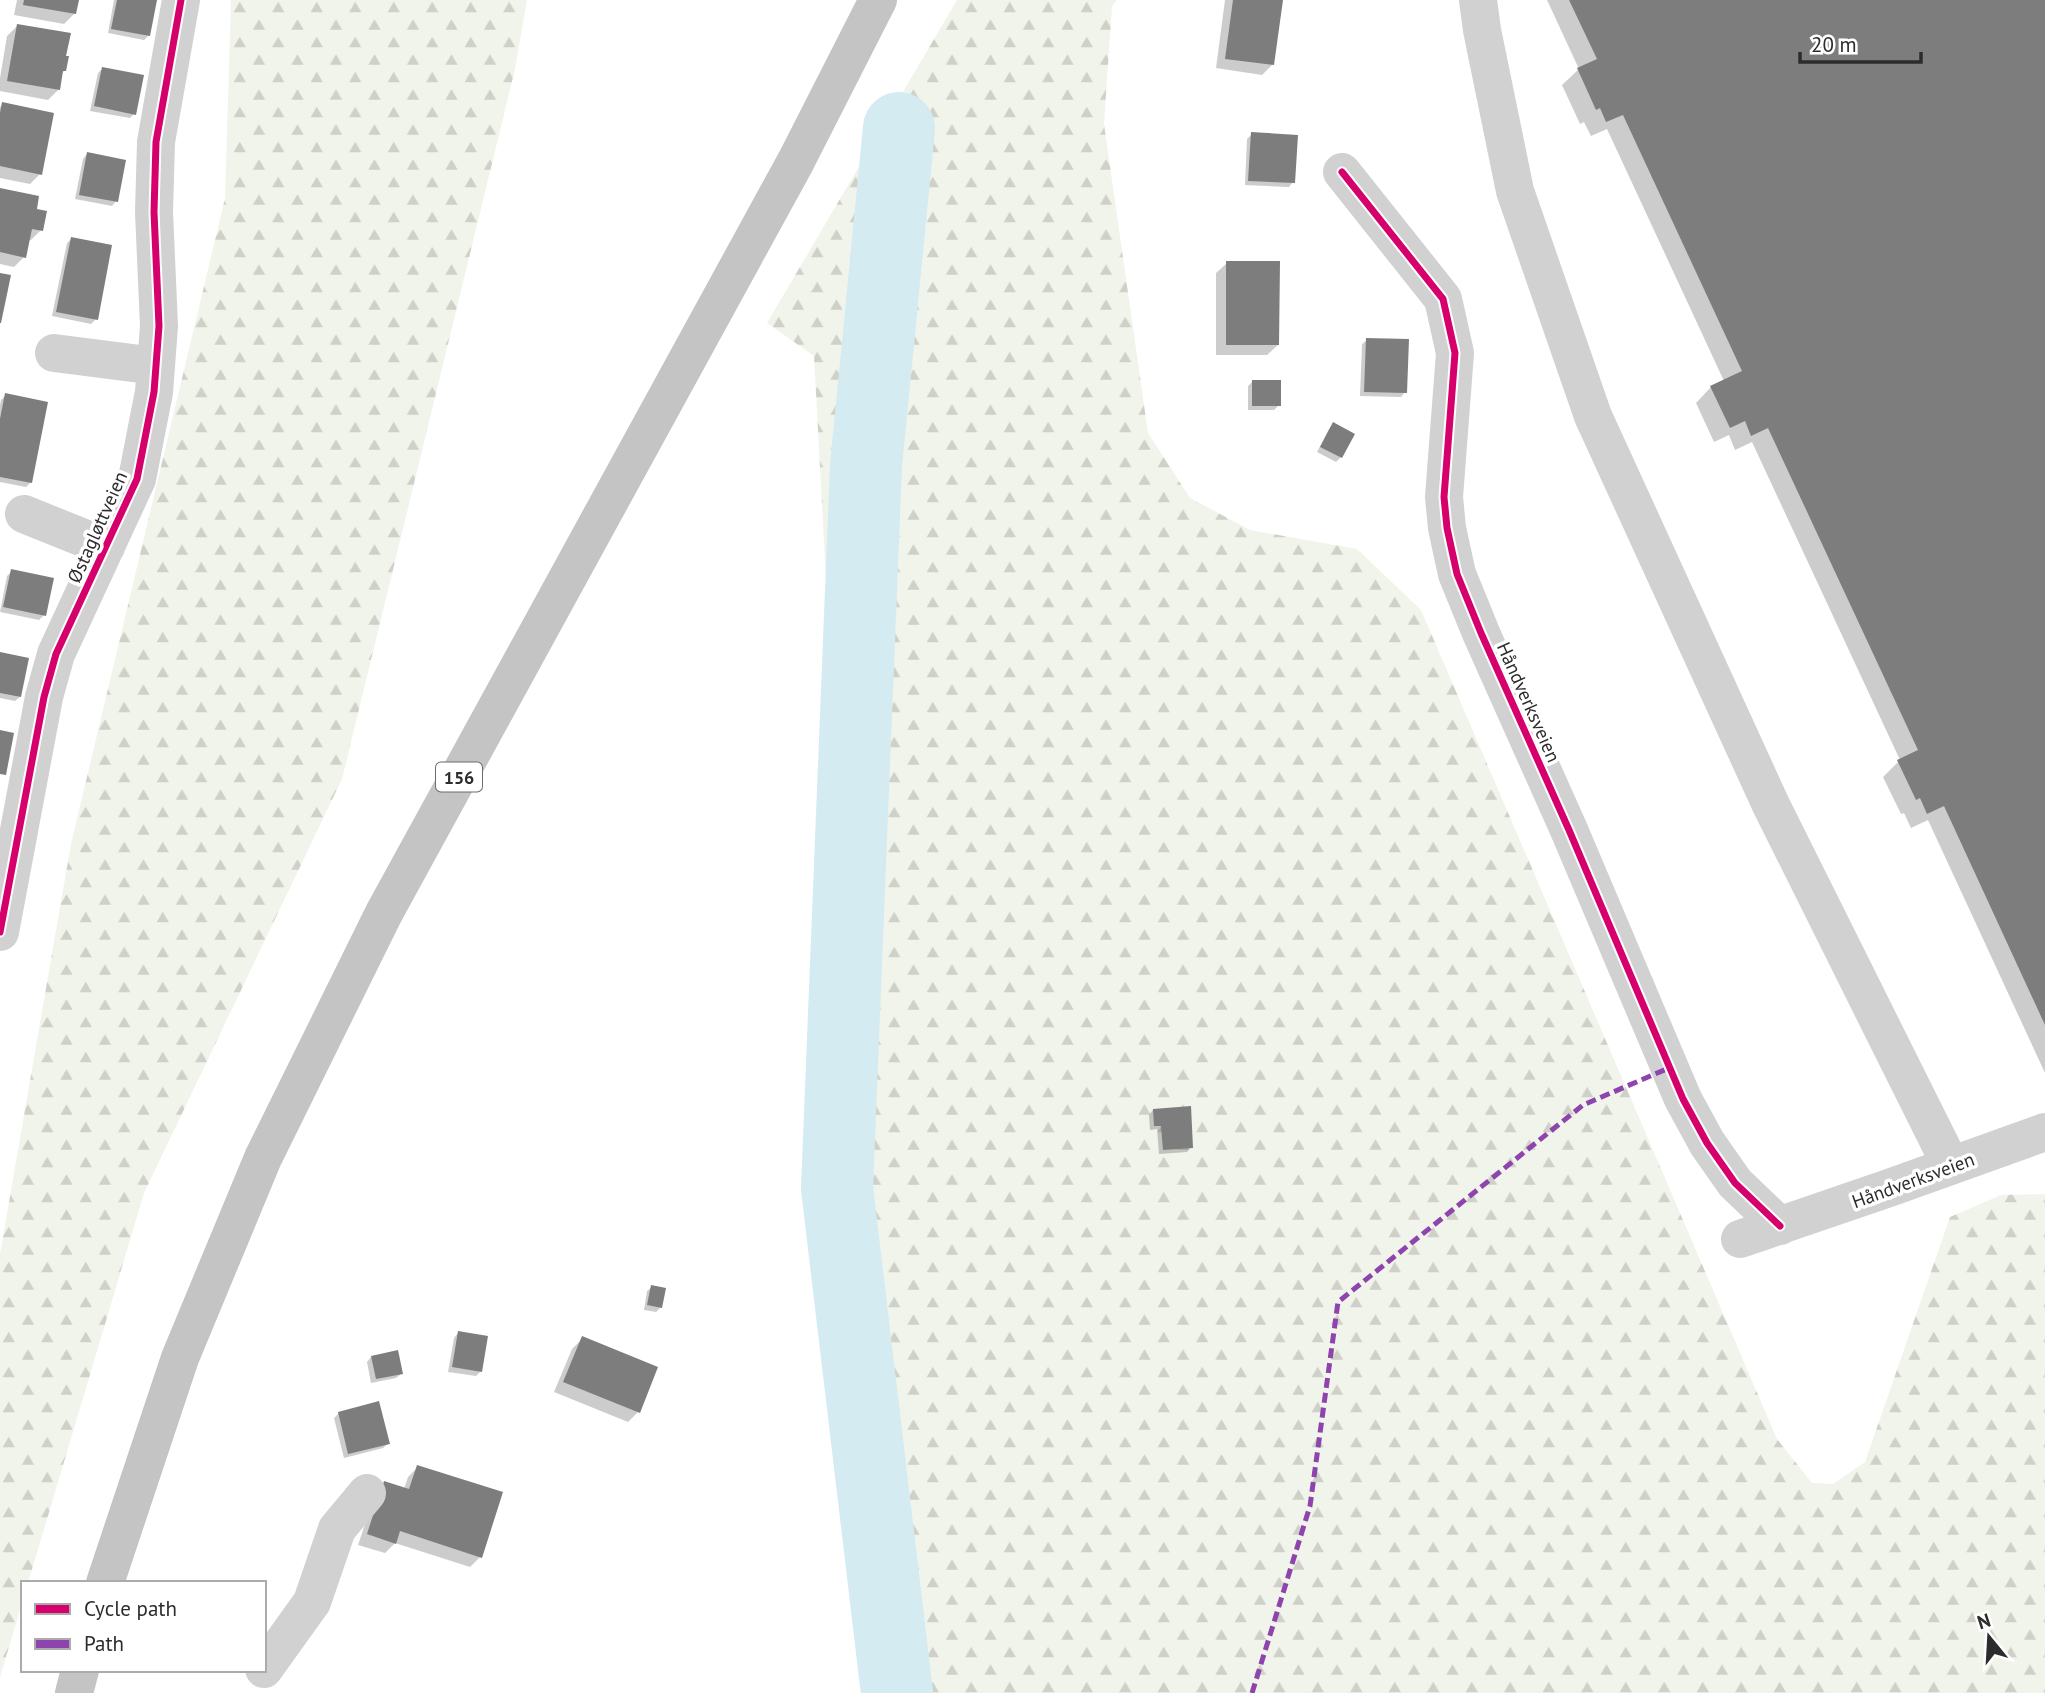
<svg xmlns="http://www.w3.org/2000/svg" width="2045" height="1693" font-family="'PT Sans',sans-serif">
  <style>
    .forest { fill: url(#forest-firs) }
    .shadow { fill: #0003 }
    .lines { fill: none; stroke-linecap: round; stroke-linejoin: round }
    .river { stroke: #d5ebf2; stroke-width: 72 }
    .building { fill: #7d7d7d }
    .minor { stroke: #d1d1d1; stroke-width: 38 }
    .major { stroke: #c4c4c4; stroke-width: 38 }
    .quiet { stroke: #8e44ad; stroke-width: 5; stroke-dasharray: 10 5; stroke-linecap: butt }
    .cycleway-casing { stroke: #fff; stroke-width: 11 }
    .cycleway { stroke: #d6006c; stroke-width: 7 }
    .labels { text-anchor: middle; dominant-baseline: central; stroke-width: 7; stroke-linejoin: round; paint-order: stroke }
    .shield { fill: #fff; stroke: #6b6b6b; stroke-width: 2 }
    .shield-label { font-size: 18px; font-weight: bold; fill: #2c2c2c }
    .street-label { font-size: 19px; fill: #2c2c2c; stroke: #fff }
  </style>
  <defs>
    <pattern id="forest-firs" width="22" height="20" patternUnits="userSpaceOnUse" patternTransform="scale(1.75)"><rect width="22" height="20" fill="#f1f4ea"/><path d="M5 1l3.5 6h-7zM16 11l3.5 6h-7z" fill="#cfd1c9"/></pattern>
  </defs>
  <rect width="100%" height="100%" fill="#fff"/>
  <!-- forest -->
  <path class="forest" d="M 231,0 L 527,0 L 515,69 L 342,779 L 144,1193 L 28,1583 L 23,1583 L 23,1600 L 0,1677 L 0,1254 L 71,844 L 225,198 Z
    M 957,0 L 1117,0 L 1112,6 L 1104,124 L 1148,433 L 1190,498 L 1250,530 L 1357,549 L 1421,610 L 1777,1439 L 1812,1483 L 1833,1484 L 1865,1462 L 1950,1217 L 2001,1195 L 2045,1194 L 2045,1693 L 886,1693 L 814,356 L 767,323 Z"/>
  <!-- shadow -->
  <path class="shadow" d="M 17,0 L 77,0 L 75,13 L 64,24 L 14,15 Z
    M 114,0 L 155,0 L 149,35 L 144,40 L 108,33 Z
    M 1225,0 L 1281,0 L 1272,65 L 1262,75 L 1216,68 Z
    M 1547,0 L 2045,0 L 2045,1073 L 1928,820 L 1911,828 L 1904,813 L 1901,814 L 1883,777 L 1900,760 L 1752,442 L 1735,450 L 1729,435 L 1714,442 L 1696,403 L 1711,387 L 1724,381 L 1607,129 L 1591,136 L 1584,122 L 1580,124 L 1562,85 L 1579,69 Z
    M 18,25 L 64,71 L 61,74 L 58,90 L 48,100 L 0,91 L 0,78 L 7,36 Z
    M 102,69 L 134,114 L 130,118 L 90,111 L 98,73 Z
    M 3,104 L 40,174 L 30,184 L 0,178 L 0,107 Z
    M 1252,134 L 1293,182 L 1289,187 L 1245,185 L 1247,139 Z
    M 87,154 L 116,201 L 112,206 L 75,199 L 83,159 Z
    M 0,190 L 35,210 L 41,230 L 31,240 L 28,240 L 24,257 L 14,267 L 0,264 Z
    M 71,239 L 96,319 L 91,324 L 52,316 L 67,243 Z
    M 1227,263 L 1278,345 L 1267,355 L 1216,355 L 1216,273 Z
    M 1367,340 L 1405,392 L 1401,397 L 1360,396 L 1362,344 Z
    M 1253,381 L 1279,405 L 1274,410 L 1248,410 L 1248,386 Z
    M 6,395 L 31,482 L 26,487 L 0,482 L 0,405 L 1,400 Z
    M 1333,424 L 1341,457 L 1336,462 L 1317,452 L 1329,429 Z
    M 12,571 L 44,615 L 39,620 L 0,612 L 7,576 Z
    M 0,654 L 20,697 L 15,701 L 0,698 Z
    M 1153,1110 L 1191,1147 L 1187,1152 L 1159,1154 L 1157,1129 L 1150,1130 L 1149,1115 Z
    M 652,1287 L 661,1307 L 656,1312 L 644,1310 L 647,1291 Z
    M 458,1333 L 480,1372 L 476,1376 L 448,1372 L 454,1338 Z
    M 582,1339 L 656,1368 L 638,1412 L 628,1422 L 554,1392 L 572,1349 Z
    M 371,1357 L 401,1374 L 396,1378 L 371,1383 L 367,1362 Z
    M 339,1413 L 388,1443 L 383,1448 L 344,1458 L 334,1418 Z
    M 418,1467 L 480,1557 L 470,1567 L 395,1543 L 385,1553 L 358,1545 L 375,1494 L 404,1489 L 408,1477 Z"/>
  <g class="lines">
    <!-- river -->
    <path class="river" d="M 897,1693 L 837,1188 L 866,466 L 899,128"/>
  </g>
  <!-- building -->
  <path class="building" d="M 24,0 L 79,0 L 76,14 L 23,5 Z
    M 117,0 L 157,0 L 150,36 L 111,29 Z
    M 1233,0 L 1283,0 L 1274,65 L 1225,59 Z
    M 1569,0 L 2045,0 L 2045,1025 L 1944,806 L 1927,814 L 1920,798 L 1916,800 L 1897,760 L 1918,750 L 1768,428 L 1751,436 L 1745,421 L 1730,428 L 1710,386 L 1742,371 L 1623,115 L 1606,122 L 1600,108 L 1596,110 L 1577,68 L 1597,59 Z
    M 17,24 L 71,33 L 66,56 L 69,56 L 66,71 L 63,71 L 60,90 L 7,81 Z
    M 102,67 L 144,75 L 136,115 L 94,106 Z
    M 2,102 L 54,113 L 42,175 L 0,166 L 0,113 Z
    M 1251,132 L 1298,135 L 1295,183 L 1248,181 Z
    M 87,152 L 126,160 L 118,202 L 79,195 Z
    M 0,188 L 39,196 L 37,209 L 47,211 L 43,231 L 32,229 L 26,258 L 0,252 Z
    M 71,237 L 112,245 L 98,320 L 56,312 Z
    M 1226,261 L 1280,261 L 1279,345 L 1226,345 Z
    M 0,273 L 11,275 L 1,323 L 0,323 Z
    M 1366,338 L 1409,339 L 1407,393 L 1364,392 Z
    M 1252,380 L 1281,380 L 1281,406 L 1252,406 Z
    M 5,393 L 48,402 L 32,483 L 0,477 L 0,419 Z
    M 1333,422 L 1355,434 L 1342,458 L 1320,447 Z
    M 11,569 L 54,578 L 46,616 L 3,607 Z
    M 0,652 L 29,658 L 21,697 L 0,693 Z
    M 0,730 L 14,733 L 6,775 L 0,774 Z
    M 1191,1106 L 1193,1148 L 1163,1150 L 1161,1126 L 1154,1126 L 1153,1109 Z
    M 651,1285 L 666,1288 L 662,1308 L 647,1305 Z
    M 458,1331 L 488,1336 L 482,1372 L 452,1367 Z
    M 582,1336 L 658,1367 L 640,1413 L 563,1382 Z
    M 398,1350 L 403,1374 L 376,1379 L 371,1356 Z
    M 379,1401 L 390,1444 L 348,1454 L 338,1412 Z
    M 417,1465 L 503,1492 L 482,1558 L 400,1531 L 396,1544 L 367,1534 L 384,1481 L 409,1489 Z"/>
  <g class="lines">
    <!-- minor -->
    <path class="minor" d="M 1478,0 L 1482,30 L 1515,191 L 1593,416 L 1771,805 L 1951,1166
      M 1342,172 L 1443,299 L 1455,353 L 1444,497 L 1447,528 L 1457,574 L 1481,633 L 1569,830 L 1683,1099 L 1707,1143 L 1735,1183 L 1780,1226
      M 54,353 L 156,366
      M 24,514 L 106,547
      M 0,932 L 44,697 L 56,654 L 137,479 L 154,392 L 159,326 L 154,212 L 156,142 L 181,0
      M 1740,1239 L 1889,1188 L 2045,1132
      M 264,1669 L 312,1602 L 337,1529 L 367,1493"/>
    <!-- major -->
    <path class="major" d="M 105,1583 L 180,1358 L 263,1158 L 384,913 L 796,161 L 878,0
      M 74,1693 L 80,1670"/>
    <!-- quiet -->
    <path class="quiet" d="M 1252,1693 L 1310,1506 L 1338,1302 L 1583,1105 L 1669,1068"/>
    <defs>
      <path id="cycleway" d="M 1342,172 L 1443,299 L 1455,353 L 1444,497 L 1447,528 L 1457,574 L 1481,633 L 1569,830 L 1683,1099 L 1707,1143 L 1735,1183 L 1780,1226
        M 0,932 L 44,697 L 56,654 L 137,479 L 154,392 L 159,326 L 154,212 L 156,142 L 181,0"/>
    </defs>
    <!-- cycleway casing -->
    <use href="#cycleway" class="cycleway-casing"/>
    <!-- cycleway -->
    <use href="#cycleway" class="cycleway"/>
  </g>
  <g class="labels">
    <!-- shield labels -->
    <rect class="shield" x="436" y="762.5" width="46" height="29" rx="5"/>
    <g class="shield-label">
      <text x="459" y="777">156</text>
    </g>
    <!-- street labels -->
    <g class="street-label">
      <text transform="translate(97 527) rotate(-66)">Østagløttveien</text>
      <text transform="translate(1529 702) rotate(66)">Håndverksveien</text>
      <text transform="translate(1913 1180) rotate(-20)">Håndverksveien</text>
    </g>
  </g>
  <!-- legend -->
  <rect x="21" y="1581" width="245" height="91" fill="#ffffff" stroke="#ababab" stroke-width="2"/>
  <rect x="35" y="1604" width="35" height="10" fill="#d6006c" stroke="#ababab" stroke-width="2"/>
  <text x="84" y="1616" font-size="21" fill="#2c2c2c">Cycle path</text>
  <rect x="35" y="1639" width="35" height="10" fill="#8e44ad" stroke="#ababab" stroke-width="2"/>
  <text x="84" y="1651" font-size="21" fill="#2c2c2c">Path</text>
  <!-- north arrow -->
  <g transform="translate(1989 1637) rotate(342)" stroke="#ffffff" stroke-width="5" paint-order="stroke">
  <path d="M0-5L12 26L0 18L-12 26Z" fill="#2c2c2c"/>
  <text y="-10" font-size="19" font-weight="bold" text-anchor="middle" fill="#2c2c2c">N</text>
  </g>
  <!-- scale -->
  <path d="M1800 52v10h121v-10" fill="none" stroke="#2c2c2c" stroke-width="3.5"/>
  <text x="1811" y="52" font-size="21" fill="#2c2c2c" stroke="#ffffff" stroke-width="5" paint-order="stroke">20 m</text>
</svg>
